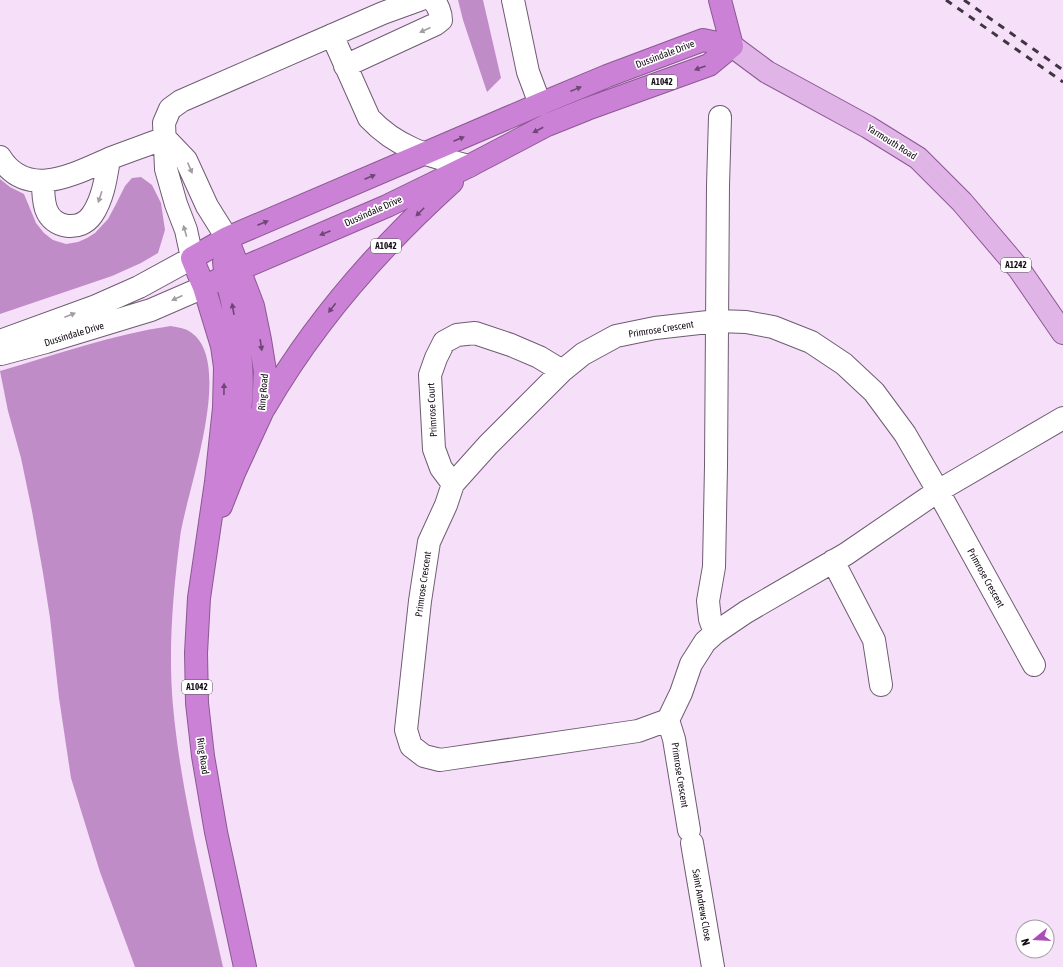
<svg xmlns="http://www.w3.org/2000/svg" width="1063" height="967" font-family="'Asap Condensed',sans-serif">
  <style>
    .forest { fill: #c08cc7 }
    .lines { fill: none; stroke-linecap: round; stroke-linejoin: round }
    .minor-casing { stroke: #6f5b72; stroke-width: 24 }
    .major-casing { stroke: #8b5892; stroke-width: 24 }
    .highway-casing { stroke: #8b5892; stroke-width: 24 }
    .minor { stroke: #fff; stroke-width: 22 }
    .major { stroke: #e0b4e6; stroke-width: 22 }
    .highway { stroke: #cb82d6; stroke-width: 22 }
    .rail { stroke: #3f3441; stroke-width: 3; stroke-dasharray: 7 7; stroke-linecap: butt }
    .oneway { fill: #a19da1 }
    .oneway2 { fill: #6f4675 }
    .labels { text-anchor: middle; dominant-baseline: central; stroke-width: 3.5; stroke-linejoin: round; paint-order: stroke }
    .shield { fill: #fff; stroke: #5a545a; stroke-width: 1 }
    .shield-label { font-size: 9px; font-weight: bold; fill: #130b14 }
    .street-label { font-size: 10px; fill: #130b14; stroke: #fff }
  </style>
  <rect width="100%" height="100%" fill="#f6dff9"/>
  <!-- forest -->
  <path class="forest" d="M 458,0 L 483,0 L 501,78 L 487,92 L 463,20 Z
    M 141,177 L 152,185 L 161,203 L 165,230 L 158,253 L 141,263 L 112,276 L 0,314 L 0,179 L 10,187 L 24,194 L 36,223 L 44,233 L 53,240 L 66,244 L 78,242 L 87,238 L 95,233 L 108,219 L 115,206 L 125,186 L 132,178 Z
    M 171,326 C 176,327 183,328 187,330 C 239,356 185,494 180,538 C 173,593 168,650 173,706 C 181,794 204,881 223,967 L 135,967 L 100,872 L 71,778 L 59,698 L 50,618 L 43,573 L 32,511 L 21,458 L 8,411 L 0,371 C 56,355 113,334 171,326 Z"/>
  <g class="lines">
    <defs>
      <path id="minor" d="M 513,0 L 528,72 L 540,104
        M 332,35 L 369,118 C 398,149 430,156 469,166
        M 345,66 L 436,24 L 441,20 C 441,14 438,4 432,0
        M 165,138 L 186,160 L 207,206 L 227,238
        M 0,157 C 27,201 76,173 111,158 C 129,151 147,145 165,138
        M 43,181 C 43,190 43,200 46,209 C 53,229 80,232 92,215 C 103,199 106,178 109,159
        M 0,341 L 96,306 L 139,287 L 192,258 L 186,230 L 176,204 L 166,169 L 164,123 L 170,109 L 181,101 L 383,13 L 419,0
        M 1,354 L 46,342 L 151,310 L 204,287
        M 453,484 L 441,468 L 434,449 L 430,375 L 436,358 L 444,342 L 457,335 L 475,333 L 511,345 L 539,357 L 562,371
        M 833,561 L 874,640 L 881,685
        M 715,633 L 710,619 L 708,601 L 714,567 L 716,466 L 718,185 L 720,117
        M 1034,665 L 938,491 L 905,434 L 874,392 L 844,364 L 811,342 L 773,327 L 746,322 L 717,321 L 655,328 L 616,336 L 583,354 L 562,371 L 488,445 L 453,484 L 446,505 L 429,542 L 420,601 L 406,730 L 411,746 L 424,756 L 440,760 L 638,731 L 668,720 L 681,693 L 691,664 L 705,642 L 715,633 L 746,612 L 846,554 L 938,491 L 1063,418
        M 668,720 L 674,739 L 689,830
        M 692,843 L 713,967"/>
      <path id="major" d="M 732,46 L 767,72 L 868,127 L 918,158 L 962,202 L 1019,269 L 1063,333"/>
      <path id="highway" d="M 720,0 L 732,46
        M 224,262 C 225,275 229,287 232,301 C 242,353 250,409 226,459
        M 204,287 L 240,269 L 387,206 L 469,166 L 547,125 L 587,109 L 709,65 L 732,46
        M 265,407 C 314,322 379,248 452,182
        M 221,506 L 234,473 L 263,410 L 265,371 L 260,340 L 253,306 L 227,238
        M 245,967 L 216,832 L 203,756 L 197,703 L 196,653 L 199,598 L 216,482 L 224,408 L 225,367 L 222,346 L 204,287 L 192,258 L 227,238 L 540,104 L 607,76 L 703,40 L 732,46"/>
    </defs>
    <!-- minor casing -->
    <use href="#minor" class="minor-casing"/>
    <!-- major casing -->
    <use href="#major" class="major-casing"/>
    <!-- highway casing -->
    <use href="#highway" class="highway-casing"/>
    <!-- minor -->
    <use href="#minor" class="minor"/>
    <!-- major -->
    <use href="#major" class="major"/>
    <!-- highway -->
    <use href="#highway" class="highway"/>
    <!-- rail -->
    <path class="rail" d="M 946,0 L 1063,82
      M 964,0 L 1063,70"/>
  </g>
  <!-- one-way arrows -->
  <defs><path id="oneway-solid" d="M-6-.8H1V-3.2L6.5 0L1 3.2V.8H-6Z"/></defs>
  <g class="oneway">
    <use href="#oneway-solid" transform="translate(425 30) rotate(156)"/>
    <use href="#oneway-solid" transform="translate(190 168) rotate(67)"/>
    <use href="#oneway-solid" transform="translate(100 197) rotate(108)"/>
    <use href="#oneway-solid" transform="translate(185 231) rotate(-106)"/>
    <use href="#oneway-solid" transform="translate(177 298) rotate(156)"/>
    <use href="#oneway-solid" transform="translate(70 315) rotate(-21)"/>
  </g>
  <g class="oneway2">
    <use href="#oneway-solid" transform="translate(700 68) rotate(160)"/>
    <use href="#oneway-solid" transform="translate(576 89) rotate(-22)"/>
    <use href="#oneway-solid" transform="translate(538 130) rotate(152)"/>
    <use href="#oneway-solid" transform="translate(459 139) rotate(-23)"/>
    <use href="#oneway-solid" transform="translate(370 177) rotate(-23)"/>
    <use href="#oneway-solid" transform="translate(420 212) rotate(135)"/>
    <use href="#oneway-solid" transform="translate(263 223) rotate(-23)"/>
    <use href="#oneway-solid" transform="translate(325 233) rotate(157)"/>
    <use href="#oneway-solid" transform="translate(332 308) rotate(128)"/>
    <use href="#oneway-solid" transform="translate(233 309) rotate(-100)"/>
    <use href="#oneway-solid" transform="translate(261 345) rotate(81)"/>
    <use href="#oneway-solid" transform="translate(224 389) rotate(-89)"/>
  </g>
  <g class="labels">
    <!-- shield labels -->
    <g class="shield">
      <rect x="647" y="75" width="30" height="14" rx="3"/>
      <rect x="371" y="239" width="30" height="14" rx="3"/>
      <rect x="1001" y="258" width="30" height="14" rx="3"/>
      <rect x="182" y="680" width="30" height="14" rx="3"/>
    </g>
    <g class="shield-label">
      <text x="662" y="82">A1042</text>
      <text x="386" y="246">A1042</text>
      <text x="1016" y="265">A1242</text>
      <text x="197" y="687">A1042</text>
    </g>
    <!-- street labels -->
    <g class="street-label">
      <text transform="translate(665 54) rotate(-21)">Dussindale Drive</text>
      <text transform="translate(892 142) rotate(32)">Yarmouth Road</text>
      <text transform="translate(373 211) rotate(-24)">Dussindale Drive</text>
      <text transform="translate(661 329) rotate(-9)">Primrose Crescent</text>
      <text transform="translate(74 334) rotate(-17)">Dussindale Drive</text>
      <text transform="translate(263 392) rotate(-85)">Ring Road</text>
      <text transform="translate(432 410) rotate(-93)">Primrose Court</text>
      <text transform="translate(986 578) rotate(61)">Primrose Crescent</text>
      <text transform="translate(423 584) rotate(-82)">Primrose Crescent</text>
      <text transform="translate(203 756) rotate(82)">Ring Road</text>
      <text transform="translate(680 775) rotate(81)">Primrose Crescent</text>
      <text transform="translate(702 905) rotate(80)">Saint Andrews Close</text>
    </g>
  </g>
  <!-- north arrow -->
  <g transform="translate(1035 939) rotate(252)"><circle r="19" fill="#ffffff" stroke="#a19da1"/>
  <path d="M0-3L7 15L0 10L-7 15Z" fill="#aa4db7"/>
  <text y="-6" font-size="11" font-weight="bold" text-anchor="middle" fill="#130b14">N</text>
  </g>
</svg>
